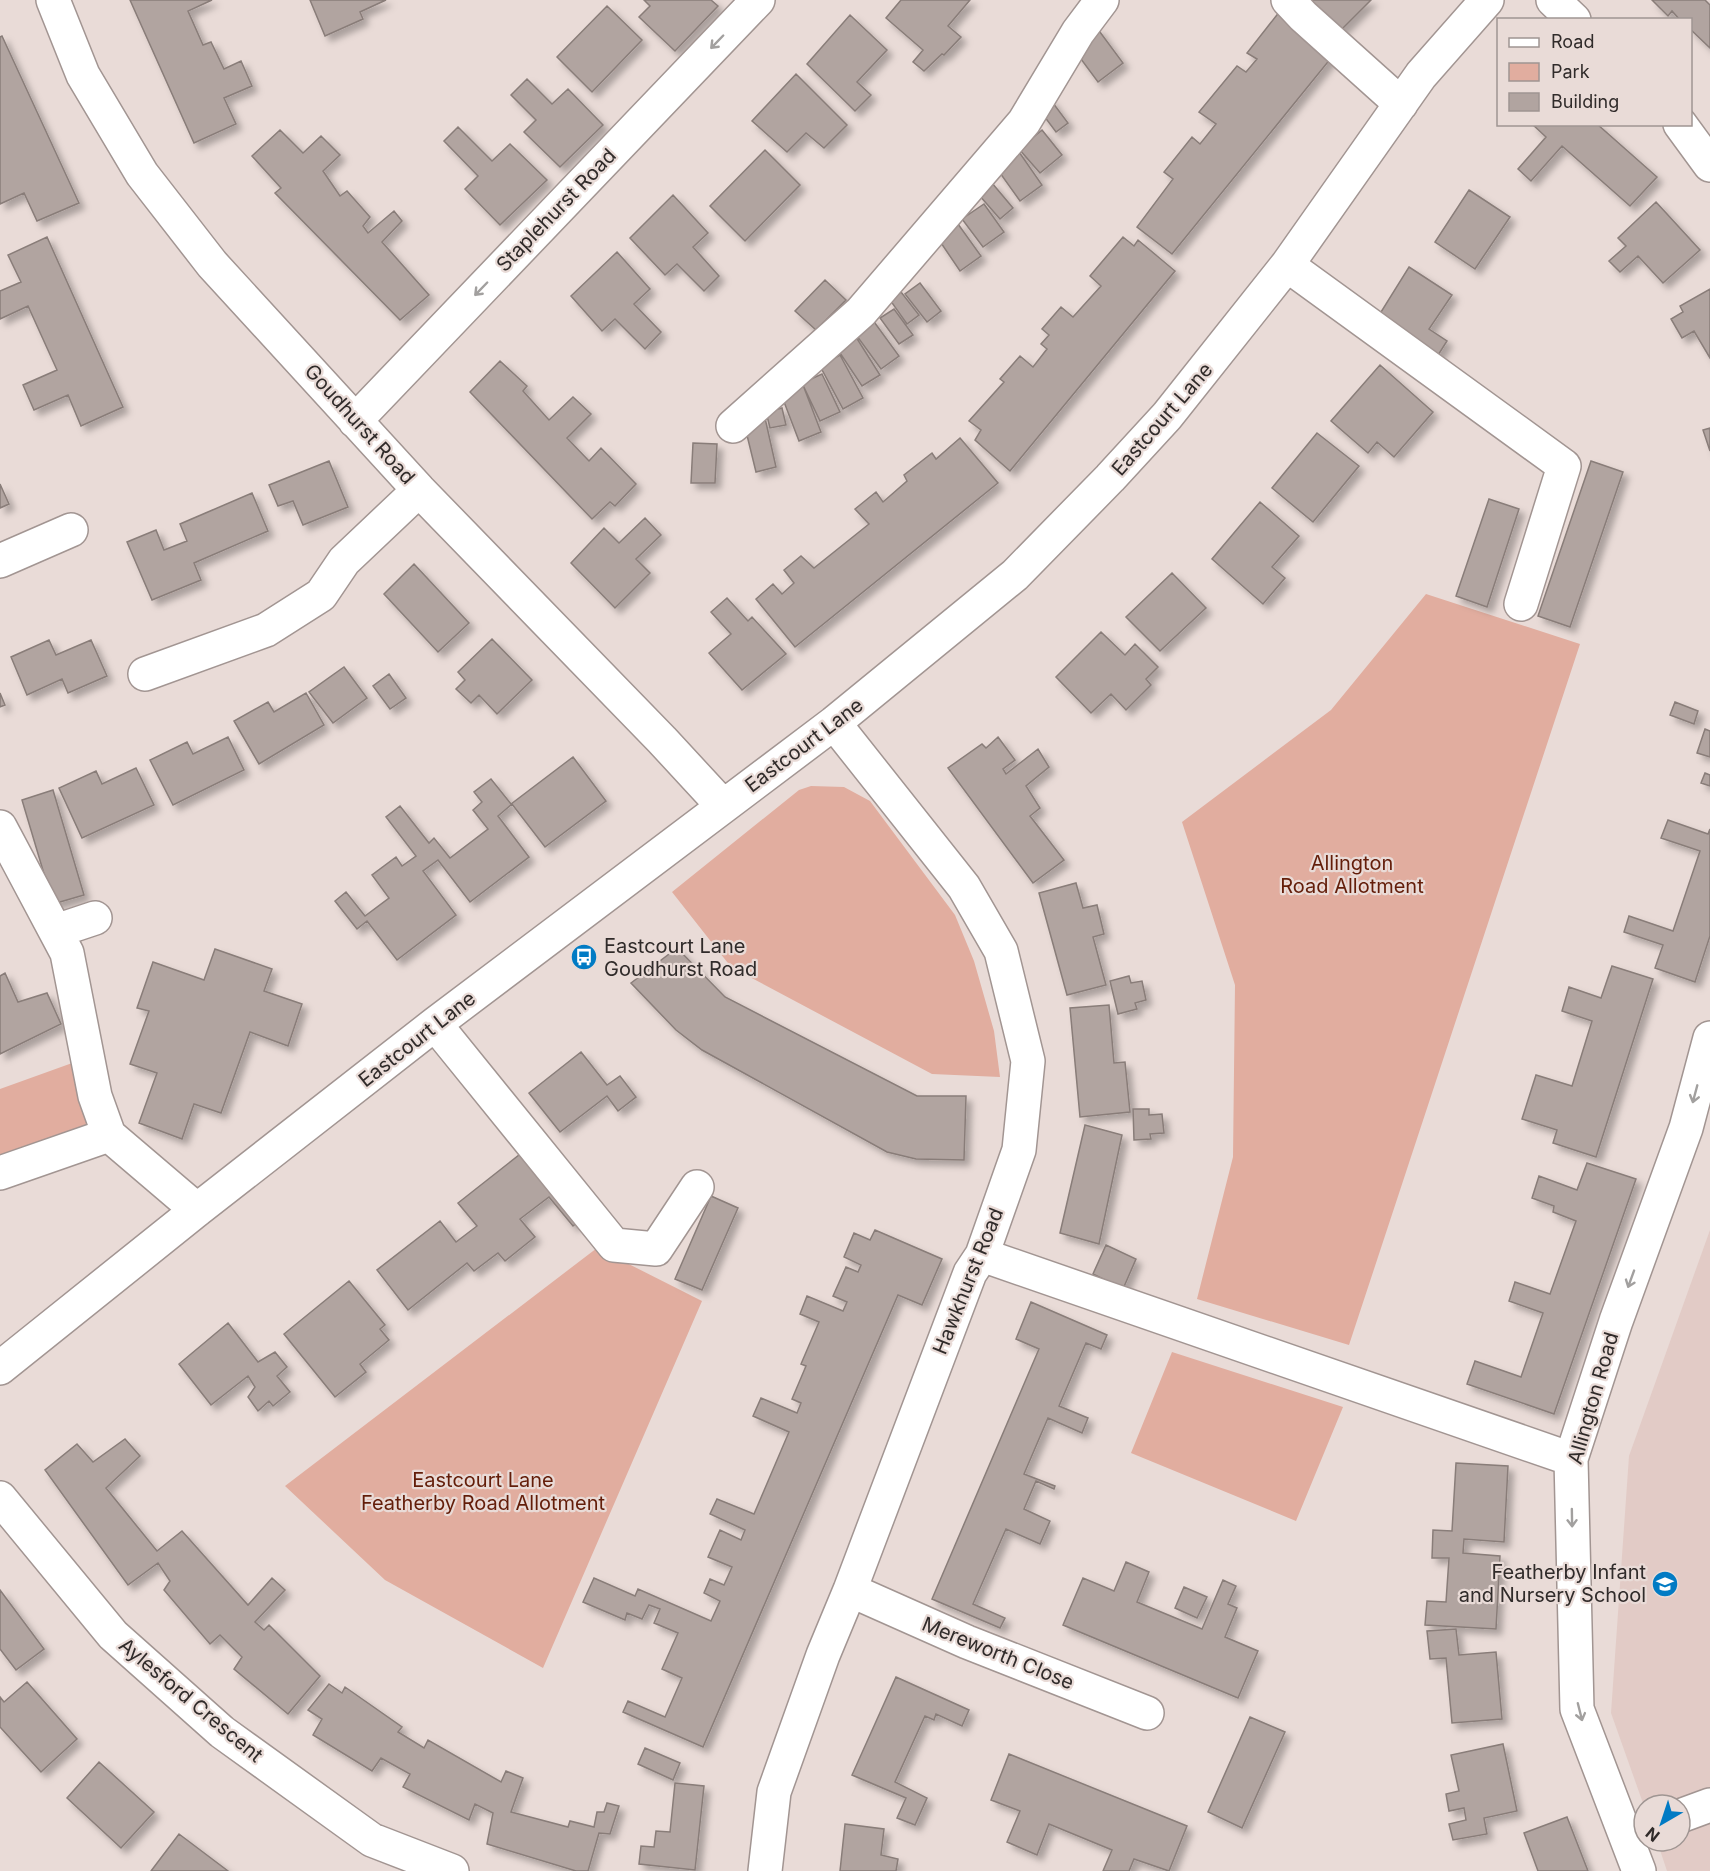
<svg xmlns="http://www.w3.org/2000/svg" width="1710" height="1871" font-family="Inter,sans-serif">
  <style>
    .built { fill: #e2cbc6 }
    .green { fill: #e1ad9f }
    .building { fill: #b1a4a0; stroke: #897d79; stroke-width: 1.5; filter: url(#shadow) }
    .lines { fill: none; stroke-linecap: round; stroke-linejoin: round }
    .minor-casing { stroke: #a29592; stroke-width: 36 }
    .minor { stroke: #fff; stroke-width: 33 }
    .oneway { stroke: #a2a09f }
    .labels { text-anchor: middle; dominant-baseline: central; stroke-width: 4.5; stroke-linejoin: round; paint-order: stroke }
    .street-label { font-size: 20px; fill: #302b2a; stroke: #e9dbd7 }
    .park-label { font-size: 20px; fill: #631d09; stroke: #e9dbd7 }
    .poi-label { font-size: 20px; fill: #302b2a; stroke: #e9dbd7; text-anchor: start }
  </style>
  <defs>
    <filter id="shadow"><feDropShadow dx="5.5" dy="5.5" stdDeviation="3" flood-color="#0004"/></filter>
  </defs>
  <rect width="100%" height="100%" fill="#e9dbd7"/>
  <!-- built -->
  <path class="built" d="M 1710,1230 L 1710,1871 L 1667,1871 L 1657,1841 L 1680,1841 L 1680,1805 L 1644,1806 L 1611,1713 L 1629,1456 Z"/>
  <!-- green -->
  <path class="green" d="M 1426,594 L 1580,644 L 1349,1345 L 1197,1299 L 1233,1157 L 1235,985 L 1182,822 L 1331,710 Z
    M 811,786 L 844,787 L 870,801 L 955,915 L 974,961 L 994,1031 L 1000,1077 L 932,1074 L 731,967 L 672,892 L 799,790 Z
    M 75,1062 L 93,1128 L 0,1156 L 0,1089 Z
    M 597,1248 L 702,1301 L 543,1668 L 385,1580 L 285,1486 Z
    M 1172,1352 L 1343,1407 L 1296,1521 L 1131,1453 Z"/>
  <!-- building -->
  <path class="building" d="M 130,0 L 212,0 L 188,11 L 203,45 L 211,42 L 224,69 L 241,61 L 252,86 L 224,98 L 236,124 L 194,143 Z
    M 310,0 L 386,0 L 360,12 L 363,19 L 325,36 Z
    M 644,0 L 711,0 L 718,6 L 675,51 L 639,17 L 650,6 Z
    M 901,0 L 970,0 L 948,26 L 961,37 L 944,55 L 942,54 L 924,71 L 913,62 L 923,50 L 886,18 Z
    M 1303,0 L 1371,0 L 1339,32 Z
    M 1652,0 L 1705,0 L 1710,5 L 1710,48 L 1690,29 L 1690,20 L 1680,20 L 1672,11 L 1668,16 Z
    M 607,6 L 642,40 L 592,92 L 557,57 Z
    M 1280,11 L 1336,52 L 1172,254 L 1137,227 L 1173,179 L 1164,172 L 1192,137 L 1200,144 L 1216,124 L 1199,112 L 1237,66 L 1246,72 L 1257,59 L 1247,53 Z
    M 850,15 L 887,50 L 857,82 L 871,95 L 855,111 L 807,64 Z
    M 1097,28 L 1123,63 L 1098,82 L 1072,47 Z
    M 2,36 L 79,203 L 37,221 L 24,193 L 0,204 L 0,37 Z
    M 796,74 L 847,125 L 824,148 L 806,133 L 787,152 L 752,121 Z
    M 527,79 L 552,104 L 568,89 L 603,125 L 560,167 L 524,132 L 536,120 L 511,95 Z
    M 1050,99 L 1068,123 L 1056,132 L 1038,108 Z
    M 1532,124 L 1597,124 L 1657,177 L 1630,206 L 1562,146 L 1531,181 L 1518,169 L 1546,137 Z
    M 458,127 L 492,161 L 510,144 L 547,180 L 500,225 L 465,189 L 478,176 L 444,141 Z
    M 280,130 L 303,153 L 321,136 L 340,155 L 323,171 L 340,196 L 347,191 L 370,217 L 363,226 L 368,233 L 394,211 L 402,221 L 382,242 L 429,295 L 400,320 L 275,193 L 281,188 L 252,156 Z
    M 1042,130 L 1062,155 L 1040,173 L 1019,149 Z
    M 1017,149 L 1042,185 L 1020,201 L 995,166 Z
    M 765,150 L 800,185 L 745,241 L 710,206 Z
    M 992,183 L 1013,208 L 1000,219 L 979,195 Z
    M 1469,190 L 1510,217 L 1475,269 L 1435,242 Z
    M 673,195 L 708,233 L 693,247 L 719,276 L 704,291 L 677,264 L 665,275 L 630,238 Z
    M 1656,202 L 1700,250 L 1663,283 L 1638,256 L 1620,272 L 1609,261 L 1626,246 L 1618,238 Z
    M 984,204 L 1004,232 L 983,247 L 962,219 Z
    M 958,224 L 981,256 L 960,271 L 937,237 Z
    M 47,237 L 123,407 L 81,426 L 68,395 L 34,410 L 23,385 L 57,370 L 28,306 L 0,319 L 0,291 L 21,282 L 8,255 Z
    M 1123,237 L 1134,246 L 1138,240 L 1175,271 L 1010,471 L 975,440 L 981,430 L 969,421 L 1004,382 L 1000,379 L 1020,356 L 1033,367 L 1047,349 L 1041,344 L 1049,335 L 1042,329 L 1061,307 L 1073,317 L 1101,286 L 1090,276 Z
    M 617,252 L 650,289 L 634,304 L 661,332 L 645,349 L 615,319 L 602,331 L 571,296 Z
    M 1409,267 L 1452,295 L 1429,329 L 1447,341 L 1435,360 L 1376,320 Z
    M 825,280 L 846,300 L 816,330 L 795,311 Z
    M 920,283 L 941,311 L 927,322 L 905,294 Z
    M 1710,289 L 1710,358 L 1694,331 L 1682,338 L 1671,319 L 1683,312 L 1680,306 Z
    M 901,292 L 919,315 L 907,324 L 890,300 Z
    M 894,309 L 913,335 L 899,344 L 880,318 Z
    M 872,319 L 899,356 L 881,369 L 854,332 Z
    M 856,337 L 880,375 L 862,386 L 838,350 Z
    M 840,355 L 863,398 L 843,409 L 820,366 Z
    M 500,361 L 527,386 L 523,391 L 549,420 L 573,397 L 591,414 L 567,438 L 589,461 L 601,448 L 636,484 L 615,506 L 610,502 L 592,519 L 470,392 Z
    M 1380,365 L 1433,412 L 1394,457 L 1377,442 L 1368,453 L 1331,421 Z
    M 822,374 L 840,412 L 820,421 L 802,383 Z
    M 803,385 L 821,432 L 799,441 L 781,394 Z
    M 782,408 L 786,425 L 770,428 L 766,412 Z
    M 765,418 L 776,467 L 756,472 L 744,423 Z
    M 1710,428 L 1710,451 L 1703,430 Z
    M 1317,433 L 1359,466 L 1313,522 L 1272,488 Z
    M 960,438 L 998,483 L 795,647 L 756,599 L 773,584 L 782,594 L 794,583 L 784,570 L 801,556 L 814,568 L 869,524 L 855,509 L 876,492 L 883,502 L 907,481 L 904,475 L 932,453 L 936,459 Z
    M 693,443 L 717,444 L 715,483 L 691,483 Z
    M 329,461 L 348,507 L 303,525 L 293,501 L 278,506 L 269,485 Z
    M 1591,461 L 1623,472 L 1570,627 L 1538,616 Z
    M 0,484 L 9,504 L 0,508 Z
    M 252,493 L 268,531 L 194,563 L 201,580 L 152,600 L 127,542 L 156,530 L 164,550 L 187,541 L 180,524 Z
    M 1489,499 L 1519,509 L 1487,607 L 1456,596 Z
    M 1260,502 L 1299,536 L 1272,567 L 1285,578 L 1263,604 L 1212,559 Z
    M 645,518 L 661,535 L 636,559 L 650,573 L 615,608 L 571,563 L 604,528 L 619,543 Z
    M 414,564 L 469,623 L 438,652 L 384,594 Z
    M 1172,573 L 1206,608 L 1160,651 L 1126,617 Z
    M 727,598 L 748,621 L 752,617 L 786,654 L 742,690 L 709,653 L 731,634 L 711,612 Z
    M 1101,632 L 1125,655 L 1135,644 L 1158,667 L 1146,679 L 1151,685 L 1126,710 L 1111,694 L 1091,713 L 1056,677 Z
    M 492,639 L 532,680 L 497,714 L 479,695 L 471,703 L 456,689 L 465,680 L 458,672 Z
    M 49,640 L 56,655 L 91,640 L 107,676 L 68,693 L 62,679 L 27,695 L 11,657 Z
    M 344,667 L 367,698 L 333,723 L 309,692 Z
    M 389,674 L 406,698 L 390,709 L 373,686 Z
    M 0,693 L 5,705 L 0,707 Z
    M 306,693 L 324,725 L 259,764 L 234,721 L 268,702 L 274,712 Z
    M 1675,702 L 1698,711 L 1694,724 L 1670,715 Z
    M 1705,729 L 1710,731 L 1710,757 L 1697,753 Z
    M 228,737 L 244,770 L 173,805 L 150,760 L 187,742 L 193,754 Z
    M 998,737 L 1015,760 L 1003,769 L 1006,774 L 1038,749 L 1049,767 L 1026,786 L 1040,808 L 1030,816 L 1064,860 L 1033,883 L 948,768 L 982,744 L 986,748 Z
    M 573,757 L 606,801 L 545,847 L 512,804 L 498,816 L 529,857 L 470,902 L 438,860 L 423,871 L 456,915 L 397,960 L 367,921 L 357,929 L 335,901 L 346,892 L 365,916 L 389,898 L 372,875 L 396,857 L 402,866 L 416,856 L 386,817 L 400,806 L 429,843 L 434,838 L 450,858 L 488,829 L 473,810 L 482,802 L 474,792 L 491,779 L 511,804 Z
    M 136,768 L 154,805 L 82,838 L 59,788 L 96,771 L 102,784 Z
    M 1705,773 L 1710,775 L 1710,786 L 1701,783 Z
    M 53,790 L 84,895 L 53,904 L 22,800 Z
    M 1668,820 L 1708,834 L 1710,829 L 1710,936 L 1695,982 L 1655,968 L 1663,945 L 1624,932 L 1629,916 L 1673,931 L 1700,851 L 1661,838 Z
    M 1076,883 L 1083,908 L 1097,905 L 1104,934 L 1093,937 L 1106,985 L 1067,995 L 1039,893 Z
    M 677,948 L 725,997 L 917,1096 L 966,1096 L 964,1160 L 916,1159 L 887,1152 L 702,1050 L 676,1030 L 631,983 Z
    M 215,949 L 272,969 L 264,991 L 302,1004 L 288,1046 L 250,1032 L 221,1113 L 194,1104 L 182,1139 L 139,1123 L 157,1073 L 130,1064 L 149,1011 L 137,1008 L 153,962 L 204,980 Z
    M 1612,966 L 1653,979 L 1596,1157 L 1553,1143 L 1557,1130 L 1522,1119 L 1536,1075 L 1572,1086 L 1592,1021 L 1562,1011 L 1569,987 L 1601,998 Z
    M 5,973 L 18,1002 L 47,993 L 61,1024 L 0,1054 L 0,976 Z
    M 1129,976 L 1131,983 L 1142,981 L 1146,1000 L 1135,1003 L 1137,1009 L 1118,1014 L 1110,981 Z
    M 1109,1005 L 1114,1063 L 1125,1062 L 1130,1112 L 1080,1117 L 1070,1008 Z
    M 581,1052 L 607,1085 L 620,1076 L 636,1097 L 618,1111 L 607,1096 L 560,1132 L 529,1093 Z
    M 1133,1109 L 1149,1109 L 1149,1115 L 1162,1114 L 1164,1133 L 1150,1134 L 1151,1139 L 1134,1140 Z
    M 1085,1125 L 1122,1135 L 1099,1244 L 1060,1233 Z
    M 524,1151 L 579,1221 L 573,1226 L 549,1197 L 520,1219 L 535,1237 L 505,1261 L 498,1253 L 474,1271 L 467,1263 L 408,1310 L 377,1270 L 440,1221 L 456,1242 L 477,1226 L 458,1203 Z
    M 1587,1163 L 1636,1179 L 1554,1414 L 1467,1384 L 1475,1361 L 1521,1377 L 1543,1313 L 1509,1301 L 1515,1282 L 1550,1294 L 1576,1221 L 1553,1212 L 1554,1206 L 1532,1198 L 1539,1176 L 1577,1190 Z
    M 711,1196 L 738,1208 L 702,1290 L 675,1279 Z
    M 875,1230 L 942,1259 L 922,1305 L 898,1295 L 703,1747 L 623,1712 L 628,1701 L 665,1717 L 682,1678 L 662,1669 L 678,1633 L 654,1623 L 660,1609 L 649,1605 L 642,1619 L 627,1613 L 625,1620 L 583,1602 L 594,1578 L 635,1596 L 638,1589 L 711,1621 L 720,1601 L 704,1593 L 710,1579 L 724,1585 L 732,1567 L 708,1557 L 720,1530 L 741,1540 L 745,1530 L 710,1514 L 717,1499 L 754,1514 L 789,1432 L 753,1416 L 761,1398 L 797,1413 L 801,1403 L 792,1399 L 806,1366 L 801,1364 L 819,1322 L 800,1314 L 807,1296 L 843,1311 L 847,1302 L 833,1296 L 846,1267 L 858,1272 L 861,1265 L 844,1257 L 854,1233 L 870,1240 Z
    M 1106,1245 L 1136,1259 L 1123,1289 L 1093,1274 Z
    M 349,1281 L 385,1325 L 380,1329 L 389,1340 L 360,1364 L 366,1372 L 335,1397 L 284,1334 Z
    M 1031,1302 L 1107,1335 L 1101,1349 L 1086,1343 L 1059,1406 L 1088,1418 L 1082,1433 L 1048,1418 L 1024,1474 L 1055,1486 L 1054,1489 L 1036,1481 L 1024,1509 L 1050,1521 L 1040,1544 L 1006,1529 L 973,1604 L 1005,1618 L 1000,1628 L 932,1599 L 1039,1349 L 1016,1339 Z
    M 228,1323 L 258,1362 L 275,1352 L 287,1367 L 277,1376 L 290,1392 L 273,1406 L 269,1401 L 258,1411 L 248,1397 L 255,1387 L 248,1376 L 211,1405 L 179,1364 Z
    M 125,1439 L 140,1456 L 106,1488 L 157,1551 L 182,1531 L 248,1605 L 272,1578 L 285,1590 L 255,1622 L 264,1630 L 269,1625 L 320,1676 L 288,1714 L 234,1669 L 242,1657 L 220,1635 L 210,1644 L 164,1590 L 170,1581 L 158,1563 L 128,1585 L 45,1470 L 77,1444 L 93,1462 Z
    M 1456,1463 L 1508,1466 L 1504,1542 L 1464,1539 L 1463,1553 L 1500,1556 L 1496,1629 L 1425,1625 L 1427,1601 L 1446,1602 L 1449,1558 L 1432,1558 L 1433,1530 L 1452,1531 Z
    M 1126,1562 L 1149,1572 L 1137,1602 L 1202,1629 L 1223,1580 L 1236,1586 L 1228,1604 L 1237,1608 L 1225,1637 L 1258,1651 L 1238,1698 L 1063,1625 L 1083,1578 L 1114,1591 Z
    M 1184,1587 L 1207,1597 L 1197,1618 L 1175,1608 Z
    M 0,1590 L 44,1649 L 16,1670 L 0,1649 Z
    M 1456,1629 L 1459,1655 L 1496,1652 L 1502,1719 L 1452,1723 L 1446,1658 L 1430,1659 L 1427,1631 Z
    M 896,1677 L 969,1710 L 962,1726 L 936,1714 L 934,1720 L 925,1716 L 895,1782 L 927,1798 L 915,1825 L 897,1818 L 906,1798 L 852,1775 Z
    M 27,1682 L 77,1739 L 41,1772 L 0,1727 L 0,1697 L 4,1702 Z
    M 329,1684 L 342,1693 L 345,1687 L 402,1727 L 398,1732 L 424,1748 L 428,1740 L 501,1782 L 506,1771 L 523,1778 L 511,1812 L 568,1827 L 570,1821 L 594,1827 L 597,1812 L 604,1812 L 607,1803 L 619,1806 L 610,1834 L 599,1833 L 588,1871 L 576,1871 L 487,1844 L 493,1813 L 475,1804 L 469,1820 L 403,1787 L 410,1774 L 381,1758 L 372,1771 L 313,1735 L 322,1719 L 308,1710 Z
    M 1250,1717 L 1285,1732 L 1242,1828 L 1208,1812 Z
    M 1503,1744 L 1517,1811 L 1484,1818 L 1487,1834 L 1453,1840 L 1449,1824 L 1466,1820 L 1464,1808 L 1449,1811 L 1446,1794 L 1459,1791 L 1451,1755 Z
    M 645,1748 L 680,1763 L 673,1780 L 638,1764 Z
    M 1009,1754 L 1187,1826 L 1169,1871 L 1134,1859 L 1129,1871 L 1103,1871 L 1112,1850 L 1049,1824 L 1037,1855 L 1007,1842 L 1020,1811 L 991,1800 Z
    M 99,1762 L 154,1812 L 121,1848 L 67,1798 Z
    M 675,1783 L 704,1786 L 695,1870 L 639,1864 L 641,1846 L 654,1847 L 656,1831 L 670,1832 Z
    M 1567,1817 L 1588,1871 L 1538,1871 L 1524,1833 Z
    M 845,1824 L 884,1829 L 881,1855 L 898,1859 L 896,1871 L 840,1871 Z
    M 179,1834 L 228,1871 L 151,1871 Z"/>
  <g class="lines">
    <defs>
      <path id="minor" d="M 53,0 L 83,75 L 142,174 L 212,264 L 419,490 L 662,740 L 723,806
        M 1288,0 L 1303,16 L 1401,104
        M 1553,0 L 1574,20
        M 1680,124 L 1710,165
        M 1287,265 L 1564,466 L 1521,604
        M 355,421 L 758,0
        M 733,426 L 861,312 L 1024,122 L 1078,32 L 1102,0
        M 0,561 L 71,530
        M 145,674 L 266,630 L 321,595 L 344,561 L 419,490
        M 0,827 L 67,953 L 95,1096 L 109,1135
        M 56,931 L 95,918
        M 435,1024 L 614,1245 L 656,1249 L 697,1187
        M 0,1173 L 109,1135 L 197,1210
        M 982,1255 L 1571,1459
        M 0,1368 L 197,1210 L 435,1024 L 834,723 L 1015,575 L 1110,478 L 1167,416 L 1287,265 L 1421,75 L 1487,0
        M 0,1498 L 113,1635 L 222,1732 L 372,1840 L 452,1871
        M 850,1590 L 967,1642 L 1147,1713
        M 1680,1816 L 1710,1805
        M 765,1871 L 774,1792 L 823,1655 L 850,1590 L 970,1273 L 982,1255 L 1019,1150 L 1028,1061 L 1001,951 L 964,887 L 834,723
        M 1639,1871 L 1577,1709 L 1571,1459 L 1616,1321 L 1686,1128 L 1710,1038"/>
    </defs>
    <!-- minor casing -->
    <use href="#minor" class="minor-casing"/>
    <!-- minor -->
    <use href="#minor" class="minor"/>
  </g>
  <!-- one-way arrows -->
  <defs><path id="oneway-shaft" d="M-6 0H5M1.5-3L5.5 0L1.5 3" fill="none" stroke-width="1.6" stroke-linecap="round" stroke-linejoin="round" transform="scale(1.5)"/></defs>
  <g class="oneway">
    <use href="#oneway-shaft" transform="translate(717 42) rotate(134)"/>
    <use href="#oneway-shaft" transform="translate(481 289) rotate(134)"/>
    <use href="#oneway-shaft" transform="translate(1695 1094) rotate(105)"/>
    <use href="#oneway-shaft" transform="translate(1631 1279) rotate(110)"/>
    <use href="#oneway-shaft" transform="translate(1572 1518) rotate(89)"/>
    <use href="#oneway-shaft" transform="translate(1580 1712) rotate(76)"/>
  </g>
  <!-- icons -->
  <defs>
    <symbol id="bus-disc" viewBox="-11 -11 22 22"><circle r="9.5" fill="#017bc4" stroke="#e9dbd7"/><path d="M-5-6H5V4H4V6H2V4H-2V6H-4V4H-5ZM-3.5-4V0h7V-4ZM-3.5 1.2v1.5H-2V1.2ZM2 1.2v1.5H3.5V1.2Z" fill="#fff"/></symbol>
    <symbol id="school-disc" viewBox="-11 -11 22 22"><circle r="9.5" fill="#017bc4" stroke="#e9dbd7"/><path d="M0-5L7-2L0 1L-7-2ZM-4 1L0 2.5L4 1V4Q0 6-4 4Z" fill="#fff"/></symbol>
  </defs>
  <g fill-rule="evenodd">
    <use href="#bus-disc" x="569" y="942" width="30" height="30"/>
    <use href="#school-disc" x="1650" y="1569" width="30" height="30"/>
  </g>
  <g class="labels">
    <!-- street labels -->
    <g class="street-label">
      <text transform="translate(556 210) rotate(-46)">Staplehurst Road</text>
      <text transform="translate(1162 419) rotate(-49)">Eastcourt Lane</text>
      <text transform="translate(360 424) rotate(48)">Goudhurst Road</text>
      <text transform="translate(804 745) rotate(-37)">Eastcourt Lane</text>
      <text transform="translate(417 1039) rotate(-38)">Eastcourt Lane</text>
      <text transform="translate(968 1281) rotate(-68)">Hawkhurst Road</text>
      <text transform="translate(1593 1398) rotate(-74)">Allington Road</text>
      <text transform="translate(998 1653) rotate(22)">Mereworth Close</text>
      <text transform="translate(191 1700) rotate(40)">Aylesford Crescent</text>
    </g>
    <!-- park labels -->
    <g class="park-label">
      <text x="1352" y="863">Allington<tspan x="1352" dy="23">Road Allotment</tspan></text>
      <text x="483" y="1480">Eastcourt Lane<tspan x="483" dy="23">Featherby Road Allotment</tspan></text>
    </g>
    <!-- poi labels -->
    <g class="poi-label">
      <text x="604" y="946">Eastcourt Lane<tspan x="604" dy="23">Goudhurst Road</tspan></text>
      <text x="1646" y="1572" text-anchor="end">Featherby Infant<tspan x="1646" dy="23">and Nursery School</tspan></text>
    </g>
  </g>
  <!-- legend -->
  <rect x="1497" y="18" width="195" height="108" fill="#e9dbd7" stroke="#9f9592" stroke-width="1.5"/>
  <rect x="1509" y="38" width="30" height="9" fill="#ffffff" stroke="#9f9592" stroke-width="1.5"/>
  <text x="1551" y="48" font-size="18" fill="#302b2a">Road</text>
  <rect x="1509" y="63" width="30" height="18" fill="#e1ad9f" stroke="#9f9592" stroke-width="1.5"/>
  <text x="1551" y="78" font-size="18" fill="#302b2a">Park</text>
  <rect x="1509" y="93" width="30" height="18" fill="#b1a4a0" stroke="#9f9592" stroke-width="1.5"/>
  <text x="1551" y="108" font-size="18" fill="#302b2a">Building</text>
  <!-- north arrow -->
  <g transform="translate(1662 1823) rotate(219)"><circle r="28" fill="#e9dbd7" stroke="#9f9592" stroke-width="1.5"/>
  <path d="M0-4.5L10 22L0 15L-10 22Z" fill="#017bc4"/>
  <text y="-9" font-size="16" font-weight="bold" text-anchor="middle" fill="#302b2a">N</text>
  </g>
</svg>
